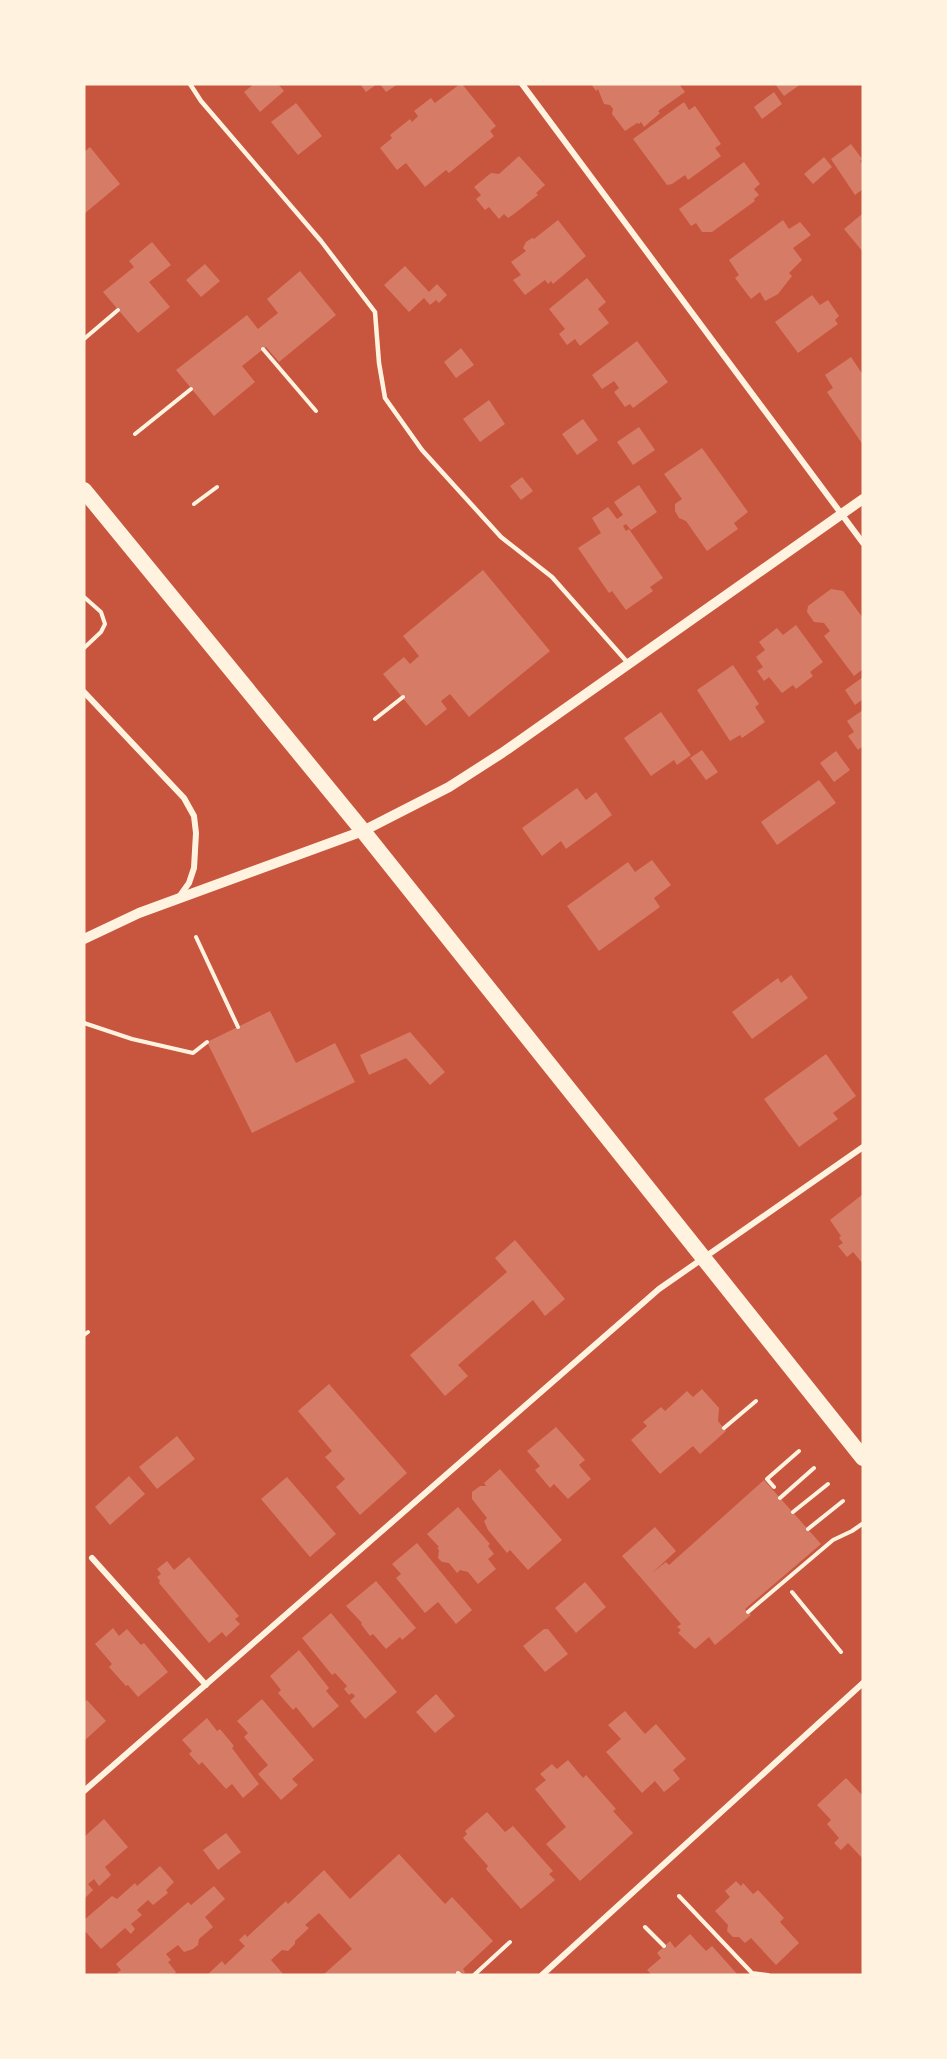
<svg xmlns="http://www.w3.org/2000/svg" width="947" height="2059" font-family="'Crimson Pro',serif">
  <style>
    .building { fill: #d67c66 }
    .lines { fill: none; stroke-linecap: round; stroke-linejoin: round }
    .path { stroke: #fff3e0; stroke-width: 4 }
    .service { stroke: #fff3e0; stroke-width: 4.5 }
    .minor { stroke: #fff3e0; stroke-width: 6 }
    .tertiary { stroke: #fff3e0; stroke-width: 10 }
    .trunk { stroke: #fff3e0; stroke-width: 16 }
  </style>
  <rect width="100%" height="100%" fill="#c8553d"/>
  <!-- building -->
  <path class="building" d="M 254,84 L 278,84 L 284,91 L 260,112 L 244,92 Z
    M 360,84 L 377,84 L 366,92 Z
    M 380,84 L 398,84 L 386,92 Z
    M 460,84 L 462,84 L 496,126 L 490,131 L 494,136 L 449,173 L 446,170 L 425,187 L 406,163 L 397,170 L 380,148 L 392,138 L 390,135 L 410,119 L 412,122 L 418,116 L 414,111 L 431,98 L 435,103 Z
    M 591,84 L 679,84 L 685,92 L 658,111 L 660,113 L 644,127 L 641,122 L 639,124 L 637,123 L 625,131 L 612,114 L 613,109 L 610,105 L 604,104 L 598,89 L 596,91 Z
    M 775,84 L 801,84 L 784,96 Z
    M 774,92 L 782,104 L 762,119 L 754,107 Z
    M 684,102 L 689,110 L 695,106 L 721,144 L 715,148 L 721,156 L 688,180 L 685,175 L 672,184 L 667,185 L 633,139 Z
    M 296,103 L 322,136 L 298,155 L 271,122 Z
    M 851,144 L 862,159 L 860,161 L 863,165 L 863,189 L 855,195 L 831,159 Z
    M 90,147 L 120,184 L 84,214 L 84,152 Z
    M 519,156 L 545,185 L 536,193 L 538,195 L 514,214 L 508,218 L 504,214 L 499,219 L 489,207 L 485,210 L 476,199 L 481,195 L 474,187 L 491,173 L 499,174 Z
    M 824,157 L 832,167 L 813,184 L 804,174 Z
    M 744,162 L 760,184 L 754,189 L 759,195 L 754,199 L 755,201 L 712,232 L 702,232 L 696,223 L 691,226 L 679,209 Z
    M 862,214 L 863,215 L 863,252 L 844,229 Z
    M 558,220 L 586,256 L 553,284 L 551,281 L 548,284 L 545,280 L 525,295 L 513,280 L 521,275 L 511,262 L 526,251 L 523,248 L 526,242 L 532,238 L 534,239 Z
    M 783,220 L 789,229 L 800,222 L 811,235 L 793,248 L 802,260 L 789,273 L 792,276 L 778,294 L 765,301 L 760,292 L 751,299 L 735,278 L 739,275 L 729,260 Z
    M 152,242 L 171,265 L 149,282 L 170,307 L 138,333 L 103,292 L 134,267 L 129,261 Z
    M 205,264 L 220,281 L 201,297 L 186,280 Z
    M 405,266 L 429,292 L 437,284 L 447,295 L 439,303 L 436,300 L 430,305 L 424,298 L 409,312 L 384,285 Z
    M 300,271 L 336,315 L 279,362 L 266,347 L 242,366 L 255,382 L 214,416 L 176,370 L 247,315 L 258,329 L 278,313 L 267,299 Z
    M 587,278 L 606,302 L 598,309 L 609,323 L 580,346 L 575,339 L 567,345 L 559,334 L 565,329 L 549,309 Z
    M 812,295 L 820,305 L 828,300 L 839,316 L 835,320 L 838,324 L 798,353 L 775,322 Z
    M 637,341 L 668,382 L 633,408 L 630,404 L 625,407 L 614,392 L 619,388 L 614,381 L 602,389 L 592,375 Z
    M 461,348 L 474,365 L 456,378 L 444,362 Z
    M 851,357 L 863,375 L 863,445 L 827,392 L 833,388 L 825,375 Z
    M 489,400 L 505,424 L 480,442 L 463,419 Z
    M 583,419 L 598,440 L 577,455 L 562,434 Z
    M 639,427 L 655,450 L 633,465 L 617,442 Z
    M 702,448 L 748,512 L 734,523 L 738,529 L 707,551 L 686,521 L 679,518 L 675,511 L 675,504 L 682,499 L 664,474 Z
    M 522,477 L 533,491 L 521,500 L 510,486 Z
    M 639,485 L 657,512 L 631,530 L 626,524 L 623,526 L 626,531 L 629,529 L 663,578 L 650,587 L 653,591 L 626,610 L 612,591 L 609,593 L 578,548 L 601,533 L 592,518 L 608,507 L 617,519 L 623,515 L 614,502 Z
    M 483,570 L 550,651 L 469,717 L 450,694 L 441,701 L 447,709 L 426,726 L 383,674 L 404,657 L 410,664 L 419,656 L 403,636 Z
    M 831,589 L 843,591 L 863,618 L 863,669 L 854,676 L 824,636 L 830,631 L 824,623 L 814,622 L 807,612 L 808,606 Z
    M 796,625 L 823,662 L 810,672 L 813,676 L 796,689 L 793,685 L 782,693 L 769,677 L 764,681 L 757,671 L 763,667 L 756,657 L 765,650 L 759,642 L 777,628 L 783,635 Z
    M 733,665 L 759,704 L 755,707 L 765,722 L 742,738 L 740,735 L 730,741 L 697,690 Z
    M 863,677 L 863,699 L 855,705 L 845,690 Z
    M 863,710 L 863,746 L 858,750 L 848,736 L 854,732 L 847,721 Z
    M 661,712 L 691,755 L 677,765 L 674,760 L 651,776 L 624,738 Z
    M 702,750 L 718,772 L 706,780 L 690,758 Z
    M 836,751 L 850,770 L 834,782 L 820,763 Z
    M 819,780 L 836,803 L 777,845 L 761,822 Z
    M 577,788 L 586,800 L 596,792 L 612,815 L 566,849 L 561,841 L 542,856 L 522,828 Z
    M 652,860 L 671,885 L 654,898 L 660,907 L 599,951 L 567,906 L 628,862 L 635,872 Z
    M 791,975 L 808,998 L 752,1039 L 732,1012 L 778,978 L 781,983 Z
    M 270,1011 L 296,1063 L 335,1043 L 355,1082 L 252,1133 L 207,1042 Z
    M 410,1032 L 445,1072 L 430,1085 L 406,1058 L 369,1075 L 360,1055 Z
    M 826,1054 L 856,1096 L 833,1113 L 838,1119 L 799,1147 L 764,1099 Z
    M 863,1194 L 863,1264 L 853,1252 L 847,1257 L 838,1246 L 843,1243 L 839,1238 L 841,1236 L 830,1220 Z
    M 515,1240 L 565,1299 L 545,1316 L 533,1300 L 458,1365 L 468,1376 L 445,1396 L 410,1355 L 507,1272 L 495,1258 Z
    M 329,1384 L 407,1473 L 360,1515 L 336,1487 L 345,1479 L 325,1457 L 332,1451 L 298,1411 Z
    M 702,1389 L 719,1408 L 718,1421 L 726,1431 L 700,1454 L 693,1446 L 660,1474 L 631,1440 L 647,1426 L 643,1422 L 661,1407 L 665,1411 L 687,1391 L 693,1397 Z
    M 556,1427 L 585,1460 L 579,1465 L 591,1479 L 568,1499 L 554,1484 L 550,1488 L 535,1470 L 540,1466 L 527,1451 Z
    M 177,1436 L 195,1459 L 157,1489 L 139,1467 Z
    M 500,1469 L 562,1540 L 528,1570 L 510,1550 L 507,1553 L 488,1530 L 484,1521 L 487,1518 L 472,1499 L 472,1492 L 480,1486 L 486,1486 L 484,1483 Z
    M 129,1476 L 145,1494 L 110,1525 L 95,1507 Z
    M 287,1477 L 336,1534 L 310,1557 L 261,1499 Z
    M 764,1480 L 821,1544 L 745,1609 L 751,1615 L 715,1645 L 709,1637 L 695,1649 L 678,1633 L 681,1630 L 677,1627 L 681,1624 L 622,1556 L 655,1527 L 676,1551 L 652,1573 L 666,1562 L 669,1565 Z
    M 458,1507 L 490,1544 L 488,1546 L 494,1554 L 488,1559 L 496,1569 L 478,1584 L 468,1572 L 460,1570 L 457,1573 L 449,1563 L 442,1562 L 438,1558 L 439,1550 L 437,1548 L 439,1547 L 427,1534 Z
    M 417,1543 L 472,1610 L 456,1624 L 438,1602 L 425,1613 L 396,1578 L 401,1574 L 392,1564 Z
    M 189,1557 L 239,1616 L 235,1619 L 240,1624 L 226,1637 L 222,1632 L 209,1643 L 159,1583 L 160,1581 L 157,1577 L 161,1574 L 157,1569 L 167,1561 L 174,1570 Z
    M 376,1581 L 416,1628 L 402,1640 L 400,1637 L 386,1649 L 373,1634 L 370,1636 L 361,1624 L 362,1623 L 346,1606 Z
    M 585,1582 L 606,1607 L 576,1633 L 555,1608 Z
    M 331,1613 L 397,1692 L 365,1719 L 350,1701 L 355,1696 L 352,1693 L 349,1695 L 344,1689 L 347,1686 L 335,1673 L 332,1675 L 302,1638 Z
    M 113,1628 L 119,1636 L 127,1629 L 141,1645 L 144,1643 L 168,1672 L 138,1697 L 128,1685 L 126,1686 L 109,1667 L 112,1664 L 95,1644 Z
    M 544,1629 L 548,1629 L 568,1654 L 545,1672 L 523,1646 Z
    M 299,1650 L 329,1688 L 326,1691 L 339,1706 L 313,1728 L 296,1707 L 293,1710 L 278,1693 L 281,1690 L 270,1676 Z
    M 436,1694 L 455,1716 L 435,1733 L 416,1712 Z
    M 262,1699 L 314,1760 L 292,1779 L 298,1785 L 281,1800 L 258,1774 L 268,1765 L 244,1737 L 248,1733 L 237,1721 Z
    M 87,1700 L 106,1721 L 84,1741 L 84,1703 Z
    M 625,1711 L 645,1734 L 656,1724 L 686,1759 L 673,1770 L 680,1779 L 664,1792 L 655,1781 L 642,1793 L 606,1752 L 621,1739 L 608,1725 Z
    M 207,1718 L 217,1731 L 220,1729 L 234,1746 L 232,1748 L 259,1784 L 243,1798 L 232,1784 L 226,1789 L 202,1762 L 199,1765 L 189,1754 L 192,1751 L 182,1740 Z
    M 568,1760 L 583,1778 L 586,1775 L 616,1809 L 613,1811 L 633,1833 L 580,1881 L 546,1844 L 566,1827 L 535,1789 L 546,1780 L 540,1774 L 552,1764 L 557,1769 Z
    M 846,1778 L 863,1796 L 863,1859 L 848,1843 L 841,1850 L 834,1843 L 839,1838 L 827,1824 L 831,1820 L 817,1805 Z
    M 487,1812 L 505,1832 L 513,1826 L 553,1871 L 549,1874 L 555,1880 L 521,1909 L 486,1869 L 488,1866 L 463,1838 L 467,1834 L 465,1831 Z
    M 104,1819 L 128,1847 L 105,1867 L 111,1875 L 99,1886 L 94,1879 L 88,1884 L 93,1890 L 84,1899 L 84,1837 Z
    M 226,1833 L 241,1852 L 218,1870 L 203,1850 Z
    M 399,1854 L 445,1904 L 452,1897 L 493,1941 L 463,1969 L 465,1972 L 462,1975 L 323,1975 L 352,1949 L 319,1913 L 305,1925 L 309,1928 L 295,1941 L 295,1944 L 288,1951 L 282,1950 L 271,1960 L 284,1975 L 207,1975 L 222,1961 L 225,1965 L 245,1946 L 239,1940 L 245,1934 L 247,1937 L 286,1901 L 288,1904 L 324,1870 L 350,1899 Z
    M 160,1866 L 174,1882 L 166,1890 L 168,1893 L 153,1905 L 148,1900 L 137,1910 L 142,1915 L 131,1924 L 135,1929 L 131,1934 L 125,1928 L 101,1949 L 84,1930 L 84,1920 L 112,1896 L 117,1899 L 135,1883 L 137,1886 Z
    M 736,1881 L 741,1886 L 743,1883 L 753,1894 L 758,1890 L 784,1918 L 780,1922 L 799,1943 L 776,1965 L 751,1938 L 745,1943 L 739,1937 L 733,1937 L 727,1931 L 728,1925 L 715,1911 L 730,1897 L 725,1891 Z
    M 214,1886 L 225,1899 L 205,1917 L 213,1927 L 199,1939 L 198,1945 L 193,1949 L 184,1952 L 178,1945 L 166,1954 L 171,1960 L 168,1962 L 176,1972 L 174,1975 L 119,1975 L 117,1973 L 121,1970 L 116,1964 L 188,1902 L 191,1905 Z
    M 690,1934 L 706,1951 L 712,1946 L 738,1975 L 652,1975 L 647,1970 L 661,1958 L 657,1953 L 670,1941 L 675,1948 Z"/>
  <g class="lines">
    <!-- path -->
    <path class="path" d="M 84,339 L 118,310
      M 263,349 L 316,411
      M 135,434 L 191,389
      M 194,504 L 217,487
      M 84,597 L 101,612 L 105,624 L 101,632 L 84,648
      M 375,719 L 403,697
      M 196,937 L 238,1027
      M 84,1023 L 132,1039 L 193,1053 L 207,1042
      M 84,1335 L 88,1332
      M 724,1428 L 756,1401
      M 774,1487 L 767,1479 L 799,1451
      M 780,1498 L 814,1468
      M 793,1512 L 828,1484
      M 808,1529 L 843,1501
      M 792,1592 L 841,1652
      M 748,1612 L 833,1540 L 852,1531 L 862,1524
      M 679,1896 L 752,1973 L 768,1975
      M 645,1927 L 664,1946
      M 458,1973 L 460,1975
      M 474,1975 L 510,1942"/>
    <!-- service -->
    <path class="service" d="M 190,84 L 201,101 L 321,241 L 375,312 L 379,363 L 385,398 L 422,450 L 501,537 L 552,577 L 628,663"/>
    <!-- minor -->
    <path class="minor" d="M 522,84 L 863,543
      M 84,692 L 184,798 L 194,816 L 196,833 L 194,868 L 189,883 L 179,897
      M 92,1558 L 206,1685
      M 84,1791 L 659,1289 L 863,1147
      M 542,1975 L 863,1683"/>
    <!-- tertiary -->
    <path class="tertiary" d="M 84,939 L 139,913 L 363,831 L 449,787 L 502,753 L 863,499"/>
    <!-- trunk -->
    <path class="trunk" d="M 84,490 L 363,831 L 863,1458"/>
  </g>
  <!-- border -->
  <rect width="947" height="2059" fill="none" stroke="#fff3e0" stroke-width="171"/>
</svg>
